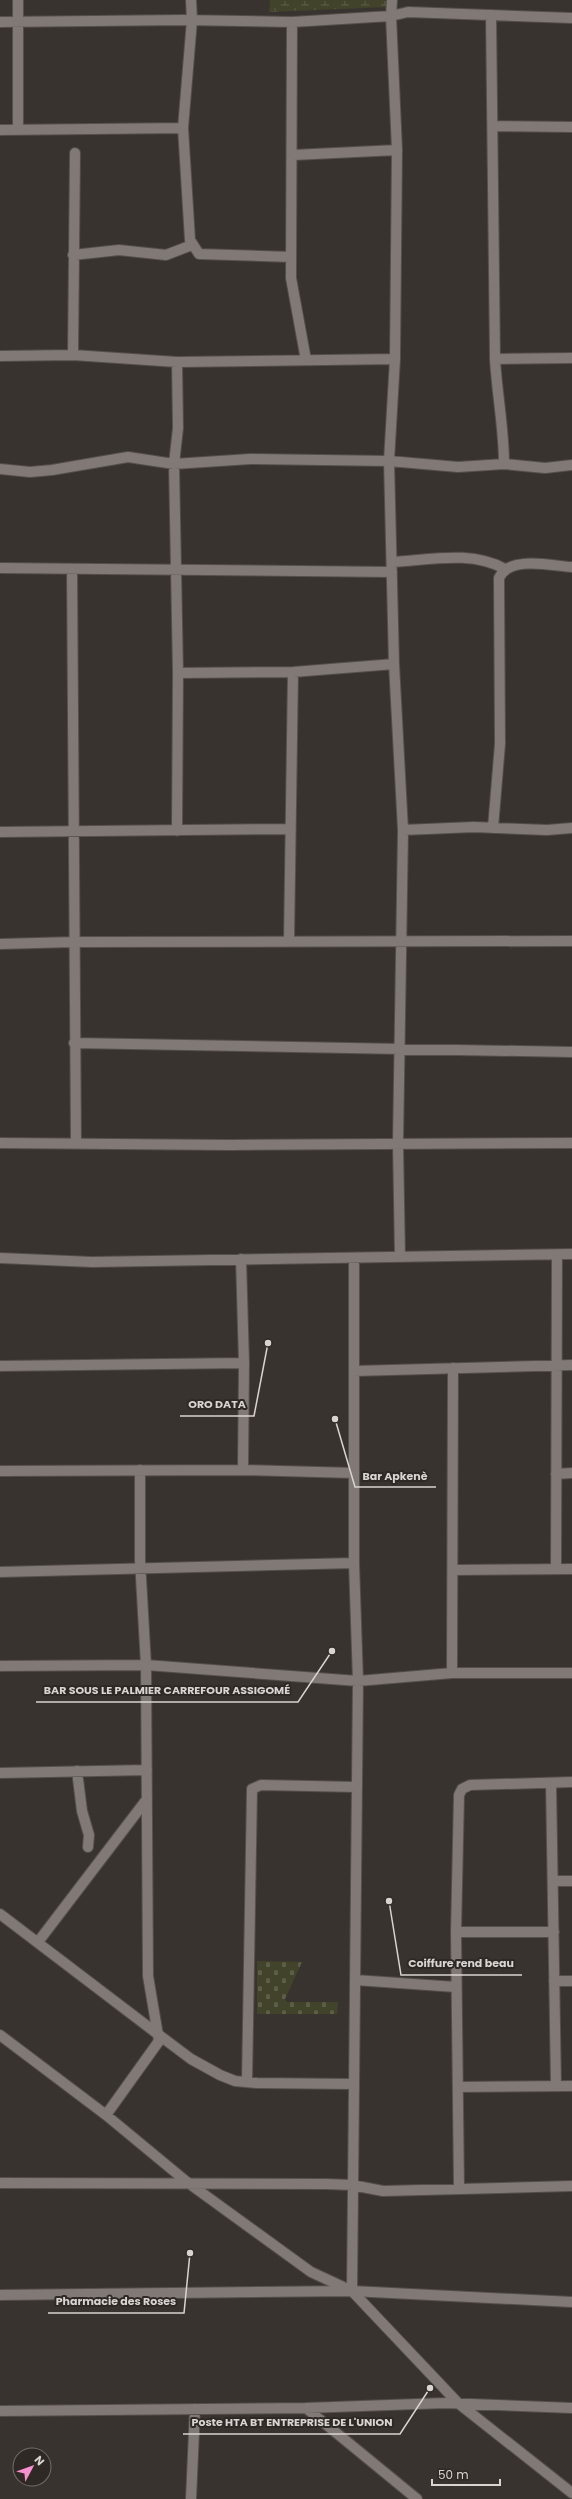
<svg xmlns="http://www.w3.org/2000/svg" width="572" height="2499" font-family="Poppins,sans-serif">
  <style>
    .wetland { fill: url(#wetland-marsh) }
    .cemetery { fill: url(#cemetery-stones) }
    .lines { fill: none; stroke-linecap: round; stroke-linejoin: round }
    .minor-casing { stroke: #544f4b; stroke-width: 12 }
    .tertiary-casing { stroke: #544f4b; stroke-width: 12 }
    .minor { stroke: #807975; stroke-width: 10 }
    .tertiary { stroke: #807975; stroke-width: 10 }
    .leader { fill: none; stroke: #d8d4d2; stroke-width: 1.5 }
    .callout-dot { fill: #d8d4d2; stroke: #2f2925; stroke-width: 1.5 }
    .callout-label { font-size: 11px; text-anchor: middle; font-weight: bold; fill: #d8d4d2; stroke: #2f2925; stroke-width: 4; stroke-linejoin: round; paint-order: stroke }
  </style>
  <defs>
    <pattern id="wetland-marsh" width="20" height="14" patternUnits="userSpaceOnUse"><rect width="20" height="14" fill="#41442a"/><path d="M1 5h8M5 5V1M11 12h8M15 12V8" fill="none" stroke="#5c5e48"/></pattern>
    <pattern id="cemetery-stones" width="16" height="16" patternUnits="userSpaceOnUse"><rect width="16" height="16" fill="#41442a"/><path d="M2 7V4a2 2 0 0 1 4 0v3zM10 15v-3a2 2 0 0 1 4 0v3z" fill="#5c5e48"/></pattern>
  </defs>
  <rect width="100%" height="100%" fill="#39332f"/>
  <!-- wetland -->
  <path class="wetland" d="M 270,0 L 388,0 L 387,7 L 269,12 Z"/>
  <!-- cemetery -->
  <path class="cemetery" d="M 257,1961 L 302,1962 L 285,1999 L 287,2002 L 338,2002 L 337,2014 L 257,2014 Z"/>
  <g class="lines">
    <defs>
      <path id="minor" d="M 18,0 L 18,130
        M 191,0 L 192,20 L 183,128 L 190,240 L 199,254 L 291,257
        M 392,0 L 391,16 L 397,150 L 395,359 L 389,461 L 394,664 L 403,830 L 398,1144 L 400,1257
        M 491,15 L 495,359 C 497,394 504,429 504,464
        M 0,22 L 183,20 L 292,22 L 391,16 L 408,12 L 572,18
        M 292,22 L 291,278 L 306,360
        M 493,126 L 572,127
        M 0,130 L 183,128
        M 293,155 L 397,150
        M 73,255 L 119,250 L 166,255 L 192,245
        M 73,355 L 75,153
        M 0,356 L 73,355 L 177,362 L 395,359
        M 495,359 L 572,358
        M 0,469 L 30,472 L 52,470 L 128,457 L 174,464 L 250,459 L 389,461 L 458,467 L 504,464 L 545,468 L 572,465
        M 392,562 C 430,560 471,550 505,569
        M 0,568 L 392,572
        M 72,569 L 76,1143
        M 178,673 L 293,672 L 394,664
        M 493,828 L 500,744 L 499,578 C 509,555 552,566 572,567
        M 403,830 L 474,827 L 547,830 L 572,828
        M 177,831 L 178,673 L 174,464 L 178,428 L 177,362
        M 0,832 L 290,829
        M 289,941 L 293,672
        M 0,944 L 73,942 L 572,941
        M 74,1043 L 572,1052
        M 0,1143 L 230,1145 L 572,1143
        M 0,1258 L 92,1262 L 572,1254
        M 241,1259 L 244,1363 L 243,1470
        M 0,1366 L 244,1363
        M 354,1371 L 572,1365
        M 0,1471 L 243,1470 L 354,1473
        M 556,1474 L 572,1473
        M 556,1569 L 557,1255
        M 453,1570 L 572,1569
        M 0,1572 L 354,1563
        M 0,1666 L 146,1665 L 358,1681 L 452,1673 L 572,1673
        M 452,1673 L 453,1368
        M 77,1771 L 82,1811 L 89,1835 L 88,1847
        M 0,1773 L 147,1770
        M 551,1783 L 556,2086
        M 554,1881 L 572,1881
        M 0,1914 L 159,2035 L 191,2059 L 220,2075 L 235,2081 L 257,2083 L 353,2084
        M 456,1932 L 554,1932
        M 38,1942 L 147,1799
        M 355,1980 L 456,1987
        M 554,1981 L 572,1981
        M 0,2035 L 106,2115 L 187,2182 L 311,2272 L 352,2291 L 458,2403 L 572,2493
        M 247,2082 L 252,1789 L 261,1785 L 356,1787
        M 458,2087 L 572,2086
        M 106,2115 L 159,2041 L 148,1976 L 146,1665 L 140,1560 L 140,1470
        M 0,2183 L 326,2184 L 352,2185 L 383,2191 L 572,2186
        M 459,2189 L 456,1932 L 459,1795 L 462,1789 L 470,1785 L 572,1782
        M 352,2291 L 358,1681 L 354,1563 L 354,1258
        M 306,2408 L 417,2499
        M 0,2411 L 306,2408 L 445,2403 L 572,2408
        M 191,2499 L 195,2409"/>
      <path id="tertiary" d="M 0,2295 L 352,2291 L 572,2302"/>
    </defs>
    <!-- minor casing -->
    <use href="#minor" class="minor-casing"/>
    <!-- tertiary casing -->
    <use href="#tertiary" class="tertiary-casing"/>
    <!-- minor -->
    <use href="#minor" class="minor"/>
    <!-- tertiary -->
    <use href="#tertiary" class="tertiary"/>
  </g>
  <!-- callouts -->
  <path class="leader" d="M268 1343L254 1416H180M335 1419L355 1487H436M332 1651L298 1702H36M389 1901L401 1975H522M190 2253L184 2313H48M430 2388L400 2434H183"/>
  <g class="callout-dot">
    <circle cx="268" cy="1343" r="4"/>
    <circle cx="335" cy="1419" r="4"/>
    <circle cx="332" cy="1651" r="4"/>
    <circle cx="389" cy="1901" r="4"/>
    <circle cx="190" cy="2253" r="4"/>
    <circle cx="430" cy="2388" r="4"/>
  </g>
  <g class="callout-label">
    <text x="217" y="1408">ORO DATA</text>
    <text x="395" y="1480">Bar Apkenè</text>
    <text x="167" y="1694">BAR SOUS LE PALMIER CARREFOUR ASSIGOMÉ</text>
    <text x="461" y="1967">Coiffure rend beau</text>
    <text x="116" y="2305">Pharmacie des Roses</text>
    <text x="292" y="2426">Poste HTA BT ENTREPRISE DE L'UNION</text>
  </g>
  <!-- north arrow -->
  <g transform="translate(32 2467) rotate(49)"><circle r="19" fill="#2f2925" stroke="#736d6a"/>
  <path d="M0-3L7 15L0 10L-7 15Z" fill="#f690d1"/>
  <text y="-6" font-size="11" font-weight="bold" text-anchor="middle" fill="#d8d4d2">N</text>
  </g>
  <!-- scale -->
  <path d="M432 2479v6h68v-6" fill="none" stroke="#d8d4d2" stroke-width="2"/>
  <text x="438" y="2479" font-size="12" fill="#d8d4d2" stroke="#2f2925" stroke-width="3" paint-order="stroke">50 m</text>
</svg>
